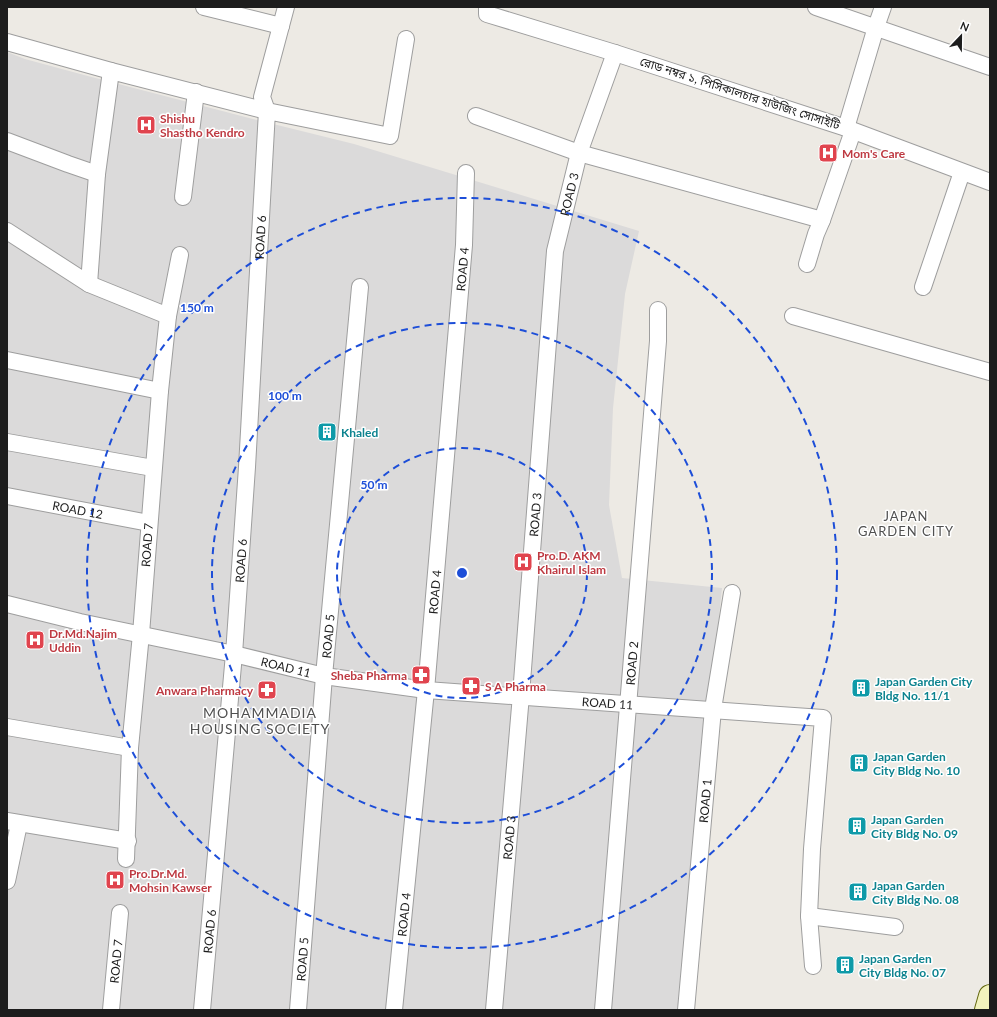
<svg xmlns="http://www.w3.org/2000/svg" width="997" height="1017" font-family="Lato,'Noto Sans Bengali',sans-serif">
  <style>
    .residential { fill: #dbdada }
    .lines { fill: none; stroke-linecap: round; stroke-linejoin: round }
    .minor-casing { stroke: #9e9e9e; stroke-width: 18 }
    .secondary-casing { stroke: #636810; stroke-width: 24 }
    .minor { stroke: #fff; stroke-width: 16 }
    .secondary { stroke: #f2f2bd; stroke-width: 22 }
    .ring { fill: none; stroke: #1d4ed8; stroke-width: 2; stroke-dasharray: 7 5 }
    .labels { text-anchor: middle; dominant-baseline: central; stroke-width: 3; stroke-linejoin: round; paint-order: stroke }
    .street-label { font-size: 12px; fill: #1d1d1d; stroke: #fff }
    .health-label { font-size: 12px; font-weight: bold; fill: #be3a42; stroke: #fff; text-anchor: start }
    .culture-label { font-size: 12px; font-weight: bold; fill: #0d838f; stroke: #fff; text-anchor: start }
    .neighbourhood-label { font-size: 13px; letter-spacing: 1px; fill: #505050; stroke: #fff }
    .quarter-label { font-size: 14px; letter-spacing: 1px; fill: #505050; stroke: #fff }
    .centre { fill: #1d4ed8; stroke: #fff; stroke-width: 2 }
    .ring-label { font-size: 12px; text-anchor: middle; font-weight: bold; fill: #1d4ed8; stroke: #fff; stroke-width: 3; stroke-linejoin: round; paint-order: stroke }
  </style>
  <rect width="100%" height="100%" fill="#edeae4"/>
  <!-- residential -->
  <path class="residential" d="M 7,52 L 25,59 L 84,75 L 253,119 L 354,144 L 639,231 L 625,294 L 613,408 L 609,505 L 622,578 L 722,588 L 679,1010 L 7,1010 Z"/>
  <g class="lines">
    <defs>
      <g id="minor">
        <path d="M 204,7 L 281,26"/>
        <path d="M 487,7 L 487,14 L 615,53 L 846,128 L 990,182"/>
        <path d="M 816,7 L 990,67"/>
        <path d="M 7,42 L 111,71"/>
        <path d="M 476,116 L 579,153 L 822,220"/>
        <path d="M 846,128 L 876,27 L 883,7"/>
        <path d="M 7,141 L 68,164 L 97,174"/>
        <path d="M 183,197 L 196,92"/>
        <path d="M 7,231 L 89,284 L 97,174 L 111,71 L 267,111 L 262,97 L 286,7"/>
        <path d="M 807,264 L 816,234 L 822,220 L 853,131"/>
        <path d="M 89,284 L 168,316 L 160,391 L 141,634 L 130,748 L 126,859"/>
        <path d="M 923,287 L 962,172"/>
        <path d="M 168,316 L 180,255"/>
        <path d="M 793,316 L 990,372"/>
        <path d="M 7,360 L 160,391"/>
        <path d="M 7,442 L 153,468"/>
        <path id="s1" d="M 7,496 L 149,523"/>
        <path id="s2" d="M 7,604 L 80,622 L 234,654 L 324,676 L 426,690 L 823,718 L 812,849 L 809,916 L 813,966"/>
        <path d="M 7,727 L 130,748"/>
        <path d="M 7,821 L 128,841"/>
        <path d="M 7,881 L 19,824"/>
        <path d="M 809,916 L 895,927"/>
        <path id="s3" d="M 111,1010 L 120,913"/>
        <path id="s4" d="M 202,1010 L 234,654 L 247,467 L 267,111 L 390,136 L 406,39"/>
        <path id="s5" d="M 298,1010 L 324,676 L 360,287"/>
        <path id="s6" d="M 394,1010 L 426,690 L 464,245 L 466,173"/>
        <path id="s7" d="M 494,1010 L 521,695 L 555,251 L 579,153 L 615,53"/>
        <path id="s8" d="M 603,1010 L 658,341 L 658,310"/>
        <path id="s9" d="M 686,1010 L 713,709 L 732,593"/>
      </g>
      <path id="secondary" d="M 986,1010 L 990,996"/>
    </defs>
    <!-- minor casing -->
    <use href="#minor" class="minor-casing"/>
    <!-- secondary casing -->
    <use href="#secondary" class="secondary-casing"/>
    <!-- minor -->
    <use href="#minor" class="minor"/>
    <!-- secondary -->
    <use href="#secondary" class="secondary"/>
  </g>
  <!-- distance rings -->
  <g class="ring">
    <circle cx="462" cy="573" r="125"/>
    <circle cx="462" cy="573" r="250"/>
    <circle cx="462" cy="573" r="375"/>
  </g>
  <!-- icons -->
  <defs>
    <symbol id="hospital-square" viewBox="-11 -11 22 22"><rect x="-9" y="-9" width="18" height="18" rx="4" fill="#e0444e" stroke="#fff"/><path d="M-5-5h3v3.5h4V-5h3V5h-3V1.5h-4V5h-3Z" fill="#fff"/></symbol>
    <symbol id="building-square" viewBox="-11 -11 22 22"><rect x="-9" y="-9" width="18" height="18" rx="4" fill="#0f9aa8" stroke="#fff"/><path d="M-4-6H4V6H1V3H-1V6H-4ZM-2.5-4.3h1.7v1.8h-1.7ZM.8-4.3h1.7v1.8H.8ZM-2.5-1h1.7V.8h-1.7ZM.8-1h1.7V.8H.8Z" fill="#fff"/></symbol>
    <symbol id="pharmacy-square" viewBox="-11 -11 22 22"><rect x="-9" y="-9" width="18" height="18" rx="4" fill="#e0444e" stroke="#fff"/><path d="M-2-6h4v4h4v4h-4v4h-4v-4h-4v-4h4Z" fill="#fff"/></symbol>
  </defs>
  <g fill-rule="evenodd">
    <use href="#hospital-square" x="135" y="114" width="22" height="22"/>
    <use href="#hospital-square" x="817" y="142" width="22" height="22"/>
    <use href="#building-square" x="316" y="421" width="22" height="22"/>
    <use href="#hospital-square" x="512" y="551" width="22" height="22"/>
    <use href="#hospital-square" x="24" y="629" width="22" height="22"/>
    <use href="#pharmacy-square" x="410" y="664" width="22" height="22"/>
    <use href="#pharmacy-square" x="460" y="675" width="22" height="22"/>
    <use href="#building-square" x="850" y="677" width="22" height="22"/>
    <use href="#pharmacy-square" x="256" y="679" width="22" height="22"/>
    <use href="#building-square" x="848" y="752" width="22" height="22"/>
    <use href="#building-square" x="846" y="815" width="22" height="22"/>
    <use href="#hospital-square" x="104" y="869" width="22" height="22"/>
    <use href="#building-square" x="847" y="881" width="22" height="22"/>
    <use href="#building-square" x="834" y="954" width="22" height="22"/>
  </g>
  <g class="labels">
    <!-- street labels -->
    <g class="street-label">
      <text transform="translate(740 93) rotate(18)">রোড নম্বর ১, পিসিকালচার হাউজিং সোসাইটি</text>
      <text stroke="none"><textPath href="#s7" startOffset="820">ROAD 3</textPath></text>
      <text stroke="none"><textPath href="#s4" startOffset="775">ROAD 6</textPath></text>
      <text stroke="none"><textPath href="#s6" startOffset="744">ROAD 4</textPath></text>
      <text stroke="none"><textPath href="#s1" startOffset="72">ROAD 12</textPath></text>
      <text stroke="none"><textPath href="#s7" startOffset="497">ROAD 3</textPath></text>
      <text transform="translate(147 545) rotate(-86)">ROAD 7</text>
      <text stroke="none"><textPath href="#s4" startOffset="451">ROAD 6</textPath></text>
      <text stroke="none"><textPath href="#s6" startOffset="420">ROAD 4</textPath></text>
      <text stroke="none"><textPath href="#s5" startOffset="375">ROAD 5</textPath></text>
      <text stroke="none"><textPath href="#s8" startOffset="348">ROAD 2</textPath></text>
      <text stroke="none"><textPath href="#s2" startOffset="286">ROAD 11</textPath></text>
      <text stroke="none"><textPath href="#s2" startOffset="610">ROAD 11</textPath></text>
      <text stroke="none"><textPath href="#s9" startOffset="210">ROAD 1</textPath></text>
      <text stroke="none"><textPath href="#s7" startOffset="173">ROAD 3</textPath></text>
      <text stroke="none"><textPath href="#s6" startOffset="96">ROAD 4</textPath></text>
      <text stroke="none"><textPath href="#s4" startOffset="79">ROAD 6</textPath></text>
      <text stroke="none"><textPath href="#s5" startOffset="51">ROAD 5</textPath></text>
      <text stroke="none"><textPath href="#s3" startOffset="49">ROAD 7</textPath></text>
    </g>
    <!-- health labels -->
    <g class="health-label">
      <text x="160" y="118">Shishu<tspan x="160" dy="14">Shastho Kendro</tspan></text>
      <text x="842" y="153">Mom's Care</text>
      <text x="537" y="555">Pro.D. AKM<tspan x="537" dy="14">Khairul Islam</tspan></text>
      <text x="49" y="633">Dr.Md.Najim<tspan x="49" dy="14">Uddin</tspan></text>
      <text x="407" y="675" text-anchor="end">Sheba Pharma</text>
      <text x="485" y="686">S A Pharma</text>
      <text x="253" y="690" text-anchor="end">Anwara Pharmacy</text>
      <text x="129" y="873">Pro.Dr.Md.<tspan x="129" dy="14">Mohsin Kawser</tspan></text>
    </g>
    <!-- culture labels -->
    <g class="culture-label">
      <text x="341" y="432">Khaled</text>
      <text x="875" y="681">Japan Garden City<tspan x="875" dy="14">Bldg No. 11/1</tspan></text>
      <text x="873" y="756">Japan Garden<tspan x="873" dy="14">City Bldg No. 10</tspan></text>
      <text x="871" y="819">Japan Garden<tspan x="871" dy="14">City Bldg No. 09</tspan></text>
      <text x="872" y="885">Japan Garden<tspan x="872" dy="14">City Bldg No. 08</tspan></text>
      <text x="859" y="958">Japan Garden<tspan x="859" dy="14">City Bldg No. 07</tspan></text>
    </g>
    <!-- neighbourhood labels -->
    <g class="neighbourhood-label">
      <text x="906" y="516">JAPAN<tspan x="906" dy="15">GARDEN CITY</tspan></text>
    </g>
    <!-- quarter labels -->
    <g class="quarter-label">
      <text x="260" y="712">MOHAMMADIA<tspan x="260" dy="16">HOUSING SOCIETY</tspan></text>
    </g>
  </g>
  <circle cx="462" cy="573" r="6" class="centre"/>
  <g class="ring-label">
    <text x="197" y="312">150 m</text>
    <text x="285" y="400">100 m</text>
    <text x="374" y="489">50 m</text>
  </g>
  <!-- border -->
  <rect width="997" height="1017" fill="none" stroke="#1d1d1d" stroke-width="16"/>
  <!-- north arrow -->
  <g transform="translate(961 36) rotate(22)" stroke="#ffffff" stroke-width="3" paint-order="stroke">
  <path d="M0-3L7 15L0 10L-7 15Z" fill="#1d1d1d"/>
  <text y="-6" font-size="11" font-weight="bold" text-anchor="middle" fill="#1d1d1d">N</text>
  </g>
</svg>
